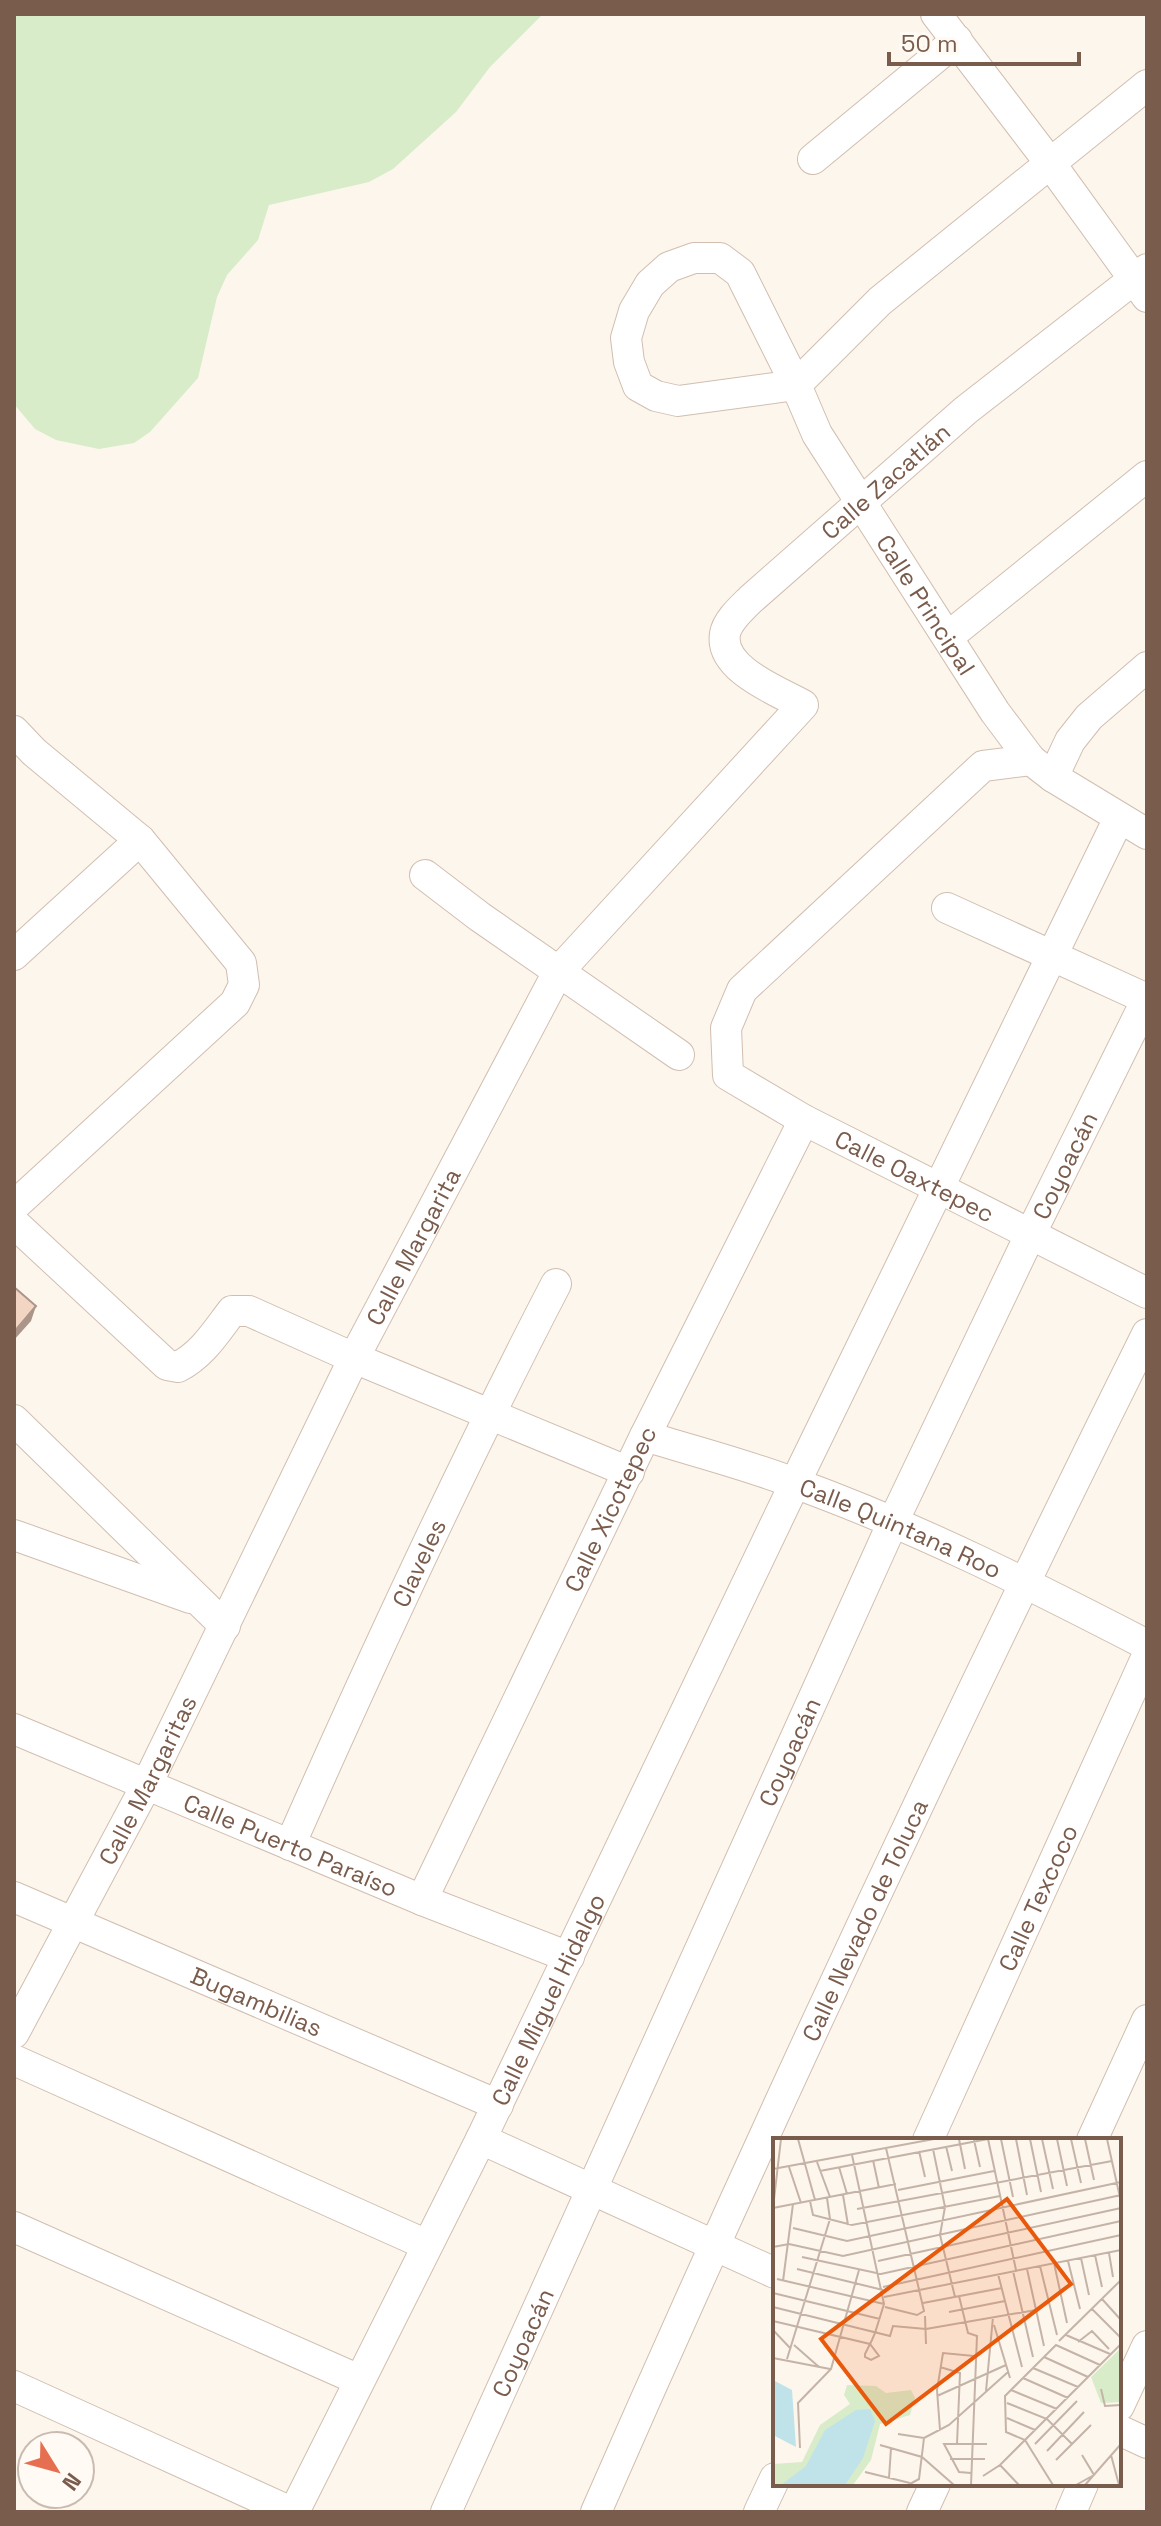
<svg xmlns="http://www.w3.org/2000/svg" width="1161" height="2526" font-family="'Space Grotesk',sans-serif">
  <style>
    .green { fill: #d8ecc9 }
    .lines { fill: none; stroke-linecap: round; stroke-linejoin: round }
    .minor-casing { stroke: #d1beb0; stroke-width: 32 }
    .minor { stroke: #fff; stroke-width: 30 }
    .shaded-wall { fill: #aa9588 }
    .building { fill: #f3d5c3; stroke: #aa9588; stroke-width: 2 }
    .labels { text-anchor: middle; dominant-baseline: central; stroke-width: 8; stroke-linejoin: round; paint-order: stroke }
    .street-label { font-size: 24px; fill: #7a5c4d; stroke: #fffaf3 }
    .inset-road { fill: none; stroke: #c5b3a7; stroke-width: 2 }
    .view { fill: #e8590c; fill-opacity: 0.15; stroke: #e8590c; stroke-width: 4 }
    .inset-edge { fill: none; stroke: #7a5c4d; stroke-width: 4 }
  </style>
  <rect width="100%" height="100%" fill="#fdf6ec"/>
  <!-- green -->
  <path class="green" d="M 16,14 L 543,14 L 490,67 L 456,112 L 393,169 L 369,182 L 269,205 L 258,240 L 227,275 L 217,297 L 198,378 L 150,432 L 134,443 L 99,449 L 56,440 L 35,429 L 14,404 L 14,17 Z"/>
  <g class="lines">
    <defs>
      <g id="minor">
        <path d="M 936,14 L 1050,163 L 1147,297"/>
        <path id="s1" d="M 1147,85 L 880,301 L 796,385 L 678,401 L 656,396 L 638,386 L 629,362 L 626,338 L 634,311 L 650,284 L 669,267 L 694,258 L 720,258 L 740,273 L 796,385 L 817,434 L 995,712 L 1031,760 L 1053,777 L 1147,834"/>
        <path d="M 813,159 L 957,40"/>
        <path d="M 949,636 L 1147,476"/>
        <path d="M 14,731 L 34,752 L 140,840 L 241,963 L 244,985 L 235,1003 L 14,1206"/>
        <path id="s2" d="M 1031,760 L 983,766 L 742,990 L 726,1028 L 728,1075 L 804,1120 L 1147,1293"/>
        <path d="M 1053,777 L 1070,741 L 1089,717 L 1147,667"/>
        <path d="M 425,875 L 480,917 L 679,1055"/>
        <path d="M 947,908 L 1147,999"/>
        <path d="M 14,955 L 140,840"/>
        <path d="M 14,1223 L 167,1365 L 178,1367 C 202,1355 216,1332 232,1311 L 249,1311 L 354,1358 L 629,1472"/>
        <path d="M 14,1420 L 225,1626"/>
        <path id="s3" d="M 645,1436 C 696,1452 748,1465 797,1484 C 918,1528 1033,1586 1147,1645"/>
        <path d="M 14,1535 L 190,1598"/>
        <path id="s4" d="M 14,1729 L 422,1900 L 569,1957"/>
        <path id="s5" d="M 290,1845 C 374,1655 461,1467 556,1284"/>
        <path id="s6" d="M 14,1897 L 498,2105"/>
        <path id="s7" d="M 422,1900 L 645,1436 L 804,1120"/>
        <path id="s8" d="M 14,2033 L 147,1784 L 354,1358 L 558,972 L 803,705 C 778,691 719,669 725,634 C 727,621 742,608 751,599 L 966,410 L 1147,269"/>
        <path d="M 14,2060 L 427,2245"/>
        <path d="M 481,2139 L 775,2273"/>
        <path id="s9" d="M 928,2140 L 1147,1656"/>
        <path d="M 1092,2140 L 1147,2020"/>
        <path d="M 14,2227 L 359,2380"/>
        <path d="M 14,2386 L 291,2512"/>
        <path d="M 1119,2406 L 1147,2346"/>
        <path d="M 1119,2430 L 1147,2443"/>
        <path id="s10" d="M 294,2512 L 481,2139 L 795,1483 L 1119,818"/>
        <path id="s11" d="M 446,2512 L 893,1522 L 1030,1235 L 1147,999"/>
        <path id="s12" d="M 596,2512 C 770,2115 954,1722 1147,1334"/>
        <path d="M 759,2512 L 775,2478"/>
        <path d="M 922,2512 L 935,2484"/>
        <path d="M 1071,2512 L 1083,2484"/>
      </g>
    </defs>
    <!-- minor casing -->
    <use href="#minor" class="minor-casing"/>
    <!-- minor -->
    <use href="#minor" class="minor"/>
  </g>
  <!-- shaded-wall -->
  <path class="shaded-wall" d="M 36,1306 L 31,1321 L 14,1340 L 14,1332 Z"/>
  <!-- building -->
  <path class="building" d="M 14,1287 L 36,1306 L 14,1332 Z"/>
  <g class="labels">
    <!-- street labels -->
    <g class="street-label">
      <text stroke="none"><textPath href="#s8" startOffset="1890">Calle Zacatlán</textPath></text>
      <text stroke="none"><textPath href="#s1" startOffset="1218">Calle Principal</textPath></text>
      <text stroke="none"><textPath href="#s11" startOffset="1482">Coyoacán</textPath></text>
      <text stroke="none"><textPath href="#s2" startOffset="678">Calle Oaxtepec</textPath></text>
      <text stroke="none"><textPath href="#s8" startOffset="882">Calle Margarita</textPath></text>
      <text stroke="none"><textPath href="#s7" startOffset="434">Calle Xicotepec</textPath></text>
      <text stroke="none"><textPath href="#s3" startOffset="272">Calle Quintana Roo</textPath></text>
      <text stroke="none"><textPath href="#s5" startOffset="310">Claveles</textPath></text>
      <text stroke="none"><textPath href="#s11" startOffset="834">Coyoacán</textPath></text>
      <text stroke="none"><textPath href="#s8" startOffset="286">Calle Margaritas</textPath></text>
      <text stroke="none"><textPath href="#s4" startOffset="300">Calle Puerto Paraíso</textPath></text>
      <text stroke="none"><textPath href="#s9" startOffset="266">Calle Texcoco</textPath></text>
      <text stroke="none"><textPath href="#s12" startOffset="650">Calle Nevado de Toluca</textPath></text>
      <text stroke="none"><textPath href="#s10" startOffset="572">Calle Miguel Hidalgo</textPath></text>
      <text stroke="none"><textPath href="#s6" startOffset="264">Bugambilias</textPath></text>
      <text stroke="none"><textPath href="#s11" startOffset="186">Coyoacán</textPath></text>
    </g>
  </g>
  <!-- overview -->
  <g transform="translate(773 2138)">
    <rect width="348" height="348" fill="#fdf6ec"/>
    <path d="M 348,210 L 348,264 L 328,265 L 318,239 ZM 74,247 L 103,248 L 113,255 L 138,252 L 142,260 L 137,277 L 107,286 L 98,322 L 80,347 L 0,347 L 0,326 L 29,324 L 47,287 L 77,266 L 71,257 Z" fill="#d8ecc9"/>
    <path d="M 0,242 L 19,252 L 23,309 L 0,297 ZM 97,271 L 102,283 L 90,320 L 72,347 L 8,347 L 33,328 L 52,292 L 83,272 Z" fill="#bfe3e8"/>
    <path class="inset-road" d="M 25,1 L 42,62M 186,1 L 192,31M 228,1 L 240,59M 243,1 L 254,57M 257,1 L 268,54M 269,1 L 280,51M 284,1 L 294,48M 298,1 L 308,45M 312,1 L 321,42M 334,1 L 348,64M 201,2 L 207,29M 173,8 L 179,33M 160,11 L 172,69 L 167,97 L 182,159M 146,13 L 152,39M 100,22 L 106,50M 44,24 L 57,59M 16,29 L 28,65M 66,29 L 74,56M 0,31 L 161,1M 47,33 L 215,1 L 243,132M 125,52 L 221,33M 70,57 L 75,87M 37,63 L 40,77 L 79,87 L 227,58M 0,70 L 123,46M 0,70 L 8,1M 84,71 L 339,23M 20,90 L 74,103 L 348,44M 0,109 L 16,106 L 70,118 L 348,57M 336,115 L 340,139M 322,117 L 329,149M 29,119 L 108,136 L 348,83M 308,120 L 316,157M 105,123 L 348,70M 295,123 L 307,171M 281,125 L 294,185M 267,128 L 284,197M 24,131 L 110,152M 254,131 L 271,208M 240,133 L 260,219M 225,136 L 249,229M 4,141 L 111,166M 10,143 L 20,66M 110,149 L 348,97M 0,155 L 107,181M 186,158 L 195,195 L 204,198 L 198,347M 111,159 L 348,112M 329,161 L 348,182M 150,165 L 229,150M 0,169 L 117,198 L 120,188 L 153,191 L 263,172M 112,169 L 144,177 L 151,173 L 113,10M 319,171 L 348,200M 176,174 L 232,163M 152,178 L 153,206M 0,183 L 97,206 L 106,218 L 98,222 L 92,219 L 92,216 L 99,202 L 102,195 L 111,166 L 79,17M 221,187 L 237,240M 0,192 L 18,211M 293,197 L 337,216M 286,203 L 348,142M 305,204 L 319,193 L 336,211M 21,207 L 46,229M 271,219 L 315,239M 0,220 L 57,231M 14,221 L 57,81 L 54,60M 167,229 L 187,235 L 184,306M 260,230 L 305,249M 250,240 L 295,260M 328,251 L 332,268 L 348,267M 238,252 L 284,271M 213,253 L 220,179M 164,258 L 233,227M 234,265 L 274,281 L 299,306M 234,280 L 262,292M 167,292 L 164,252 L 170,215 L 201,218M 125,296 L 151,300M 151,300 L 176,287 L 235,234M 262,306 L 304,263M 107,307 L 149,319 L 181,347M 27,310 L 25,265 L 58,231 L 86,132M 274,313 L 311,274M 338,317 L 346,347M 177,321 L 212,321M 283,322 L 318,287M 227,327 L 246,347M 92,334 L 137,345M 198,335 L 186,334 L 171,306 L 214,306M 210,338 L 227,327 L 348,206M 116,340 L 118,310M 135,347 L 146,341 L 151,300M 280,347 L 252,302 L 233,294 L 232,258 L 283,207 L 327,227M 303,347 L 321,337 L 309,317M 312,347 L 348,306"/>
    <path class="view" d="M 234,61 L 298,146 L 113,286 L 48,201 Z"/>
    <rect width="348" height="348" class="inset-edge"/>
  </g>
  <!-- border -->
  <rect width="1161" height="2526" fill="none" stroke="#7a5c4d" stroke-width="32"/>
  <!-- north arrow -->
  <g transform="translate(56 2470) rotate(127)"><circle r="38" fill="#fffaf3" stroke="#cabbb1" stroke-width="2"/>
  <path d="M0-6L14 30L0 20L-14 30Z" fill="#e76f51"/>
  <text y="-12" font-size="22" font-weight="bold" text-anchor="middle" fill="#7a5c4d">N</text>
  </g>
  <!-- scale -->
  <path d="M889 52v12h190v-12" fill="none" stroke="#7a5c4d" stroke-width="4"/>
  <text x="901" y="52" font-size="24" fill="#7a5c4d" stroke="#fffaf3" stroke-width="6" paint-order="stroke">50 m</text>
</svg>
